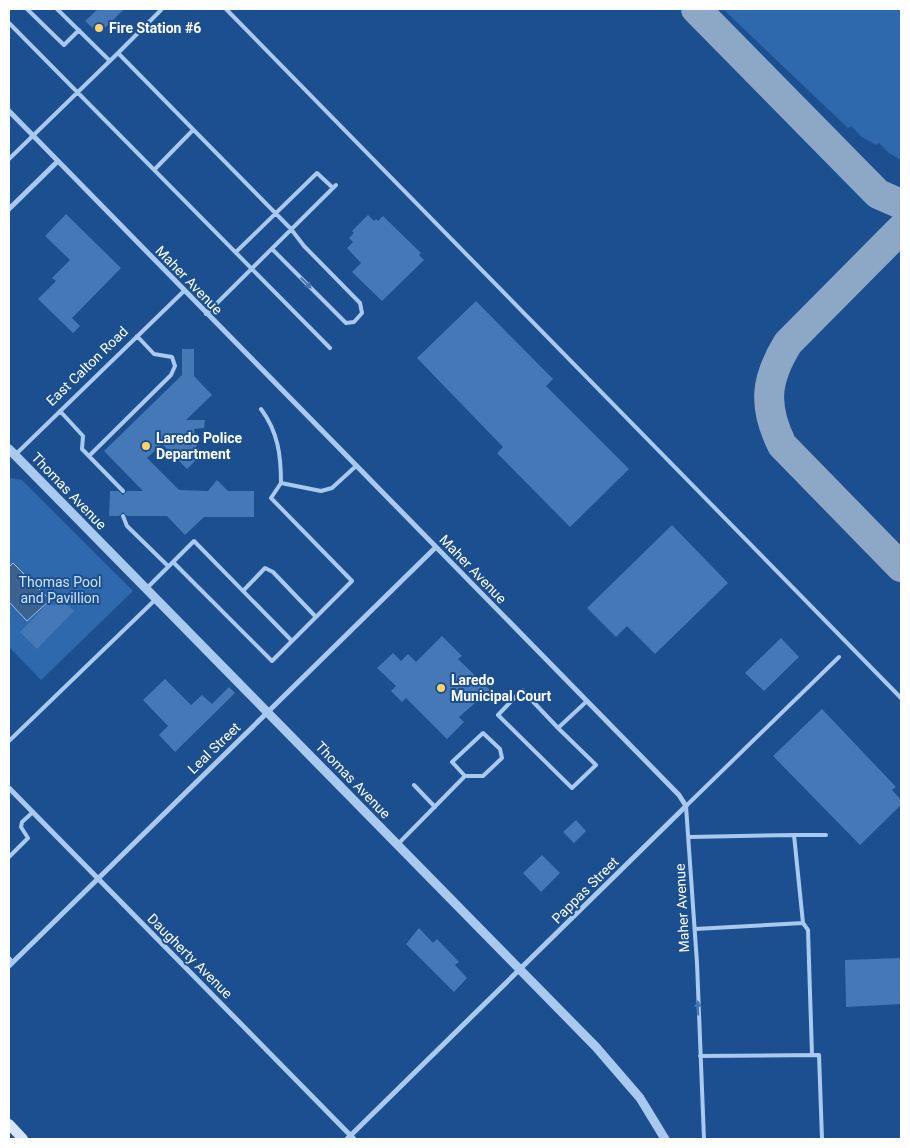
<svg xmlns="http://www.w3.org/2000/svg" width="910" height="1148" font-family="Roboto,sans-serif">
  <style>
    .green { fill: #2e69ad }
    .water { fill: #3c6290; stroke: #9cc4f0 }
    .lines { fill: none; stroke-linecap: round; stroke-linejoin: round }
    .taxiway { stroke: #8da7c7; stroke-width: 30 }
    .building { fill: #4478b7 }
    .service { stroke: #a9c9ee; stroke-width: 4 }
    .minor { stroke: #a9c9ee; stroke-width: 5 }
    .tertiary { stroke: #a9c9ee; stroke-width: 9 }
    .secondary { stroke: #d6e6fa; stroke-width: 10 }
    .oneway { fill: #4674ac }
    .poi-dot { fill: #ffd166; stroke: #1b4f8f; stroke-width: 2 }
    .labels { text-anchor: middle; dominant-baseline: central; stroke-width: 4; stroke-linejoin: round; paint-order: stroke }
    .poi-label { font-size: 14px; font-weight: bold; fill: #fff; stroke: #1b4f8f; text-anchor: start }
    .street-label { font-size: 14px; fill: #fff; stroke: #1b4f8f }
    .park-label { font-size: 14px; fill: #cfe3fa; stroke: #1b4f8f }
  </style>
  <rect width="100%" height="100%" fill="#1b4f8f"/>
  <!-- green -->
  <path class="green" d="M 723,9 L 901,9 L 901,160 L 889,153 L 879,143 L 876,145 L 862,137 L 851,126 L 848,128 Z
    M 11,478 L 22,480 L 133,591 L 41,680 L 9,647 L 9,479 Z"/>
  <!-- water -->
  <path class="water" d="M 13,563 L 50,600 L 27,621 L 9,602 L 9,567 Z"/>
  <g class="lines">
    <!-- taxiway -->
    <path class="taxiway" d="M 696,9 L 878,194 L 901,204
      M 901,229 L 788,343 C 765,380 763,406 782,445 L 901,567"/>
  </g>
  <!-- building -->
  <path class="building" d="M 98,9 L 124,9 L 99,34 L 85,21 Z
    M 66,214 L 121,268 L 72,318 L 80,326 L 73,333 L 38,299 L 56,281 L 52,278 L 70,260 L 45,236 Z
    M 368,215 L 374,221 L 376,219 L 378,221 L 383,216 L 421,253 L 419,255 L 424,260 L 382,301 L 352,272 L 361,263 L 347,248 L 353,242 L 349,238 L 354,233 L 352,231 Z
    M 476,301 L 553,379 L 546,386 L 629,469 L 570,527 L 497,453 L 503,447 L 417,358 Z
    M 182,349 L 194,349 L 194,376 L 212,395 L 186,420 L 205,420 L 204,428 L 194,429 L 197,445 L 194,456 L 197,459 L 187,469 L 162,444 L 147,458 L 179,490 L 208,491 L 217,480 L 228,491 L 254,491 L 254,517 L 204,517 L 185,535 L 167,516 L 127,516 L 123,512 L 119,516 L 109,516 L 110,491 L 118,491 L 123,495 L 127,491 L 143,491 L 104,451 L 182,375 Z
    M 672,525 L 728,583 L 655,654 L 627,626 L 616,637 L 587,608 Z
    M 61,599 L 74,611 L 37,649 L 20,632 L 49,602 L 54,606 Z
    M 442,636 L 462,656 L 458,659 L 490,690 L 459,717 L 464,722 L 447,739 L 406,698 L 402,702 L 391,691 L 396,686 L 377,668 L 393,653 L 401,661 L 408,654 L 416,662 Z
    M 781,638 L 799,657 L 764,691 L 745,673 Z
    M 165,679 L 191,705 L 202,695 L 212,704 L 229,687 L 235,693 L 175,752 L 159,735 L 168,726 L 143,700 Z
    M 822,709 L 896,787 L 892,790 L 901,800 L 901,805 L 860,845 L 773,756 Z
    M 576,820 L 586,831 L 574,843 L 563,832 Z
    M 542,855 L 560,873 L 541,892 L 523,873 Z
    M 419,928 L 433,943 L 437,939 L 459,962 L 455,965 L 467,978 L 454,992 L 406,944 Z
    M 901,958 L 901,1004 L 846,1007 L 845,960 Z"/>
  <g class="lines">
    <!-- service -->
    <path class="service" d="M 27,9 L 64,45 L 79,30
      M 57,9 L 110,61
      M 226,9 L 901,698
      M 9,23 L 330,348
      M 118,53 L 161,10
      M 9,159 L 118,53 L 291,229 L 304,246 L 360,303 L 362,313 L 354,322 L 346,323 L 272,249
      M 155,169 L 193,130
      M 236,252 L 317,173 L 333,188
      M 206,314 L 336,185
      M 261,409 C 278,432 281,455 281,483 L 321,491 L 332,488 L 356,466
      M 60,411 L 83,436 L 82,449 L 123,491
      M 15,455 L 184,291
      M 89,456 L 171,375 L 175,366 L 172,357 L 154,354 L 137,336
      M 123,516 L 127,526 L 168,566
      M 173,562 L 194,541 L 292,641
      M 147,588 L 173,562 L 272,661 L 352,581 L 271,498 L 281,483
      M 243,591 L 265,568 L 273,572 L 316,617
      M 558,728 L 596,765 L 572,788 L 498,715 L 522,690 L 558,728 L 587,701
      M 483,733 L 500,749 L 502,758 L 483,776 L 465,776 L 452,762 Z
      M 9,741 L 156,599
      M 414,785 L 435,807
      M 794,835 L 826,835
      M 690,837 L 794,835 L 803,923
      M 398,844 L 465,776
      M 9,857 L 28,838 L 21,827 L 22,822 L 33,812
      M 695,929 L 803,923 L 808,930 L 812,1055
      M 9,958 L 12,962
      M 700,1056 L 819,1055 L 822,1139
      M 704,1139 L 697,963 L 686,806 L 839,657"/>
    <!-- minor -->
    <path class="minor" d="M 9,111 L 679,795 L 686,806 L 347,1139
      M 9,209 L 58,161
      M 9,788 L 354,1139
      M 9,966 L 436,547"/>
    <!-- tertiary -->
    <path class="tertiary" d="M 9,449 L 596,1047 L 640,1098 L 665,1139"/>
    <!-- secondary -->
    <path class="secondary" d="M 9,1124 L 23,1139"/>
  </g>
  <!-- one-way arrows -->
  <defs><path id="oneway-solid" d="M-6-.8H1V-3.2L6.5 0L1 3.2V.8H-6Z" transform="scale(1.25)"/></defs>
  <g class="oneway">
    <use href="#oneway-solid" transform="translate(306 283) rotate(45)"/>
    <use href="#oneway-solid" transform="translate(698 1008) rotate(-92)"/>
  </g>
  <!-- markers -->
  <g class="poi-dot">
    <circle cx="99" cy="28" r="5"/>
    <circle cx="146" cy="446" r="5"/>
    <circle cx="441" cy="688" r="5"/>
  </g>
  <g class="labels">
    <!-- poi labels -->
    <g class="poi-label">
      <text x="109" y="28">Fire Station #6</text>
      <text x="156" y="438">Laredo Police<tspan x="156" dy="16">Department</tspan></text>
      <text x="451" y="680">Laredo<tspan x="451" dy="16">Municipal Court</tspan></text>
    </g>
    <!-- street labels -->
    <g class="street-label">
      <text transform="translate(189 280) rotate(46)">Maher Avenue</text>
      <text transform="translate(87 366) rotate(-44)">East Calton Road</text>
      <text transform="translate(69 491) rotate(46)">Thomas Avenue</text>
      <text transform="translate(473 569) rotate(46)">Maher Avenue</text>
      <text transform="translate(214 748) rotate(-44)">Leal Street</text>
      <text transform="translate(353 780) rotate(46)">Thomas Avenue</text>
      <text transform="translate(585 890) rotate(-45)">Pappas Street</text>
      <text transform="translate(682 908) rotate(-93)">Maher Avenue</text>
      <text transform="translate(190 956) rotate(45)">Daugherty Avenue</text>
    </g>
    <!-- park labels -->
    <g class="park-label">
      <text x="60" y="582">Thomas Pool<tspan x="60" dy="16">and Pavillion</tspan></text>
    </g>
  </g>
  <!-- border -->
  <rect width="910" height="1148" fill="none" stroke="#ffffff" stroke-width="20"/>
</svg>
